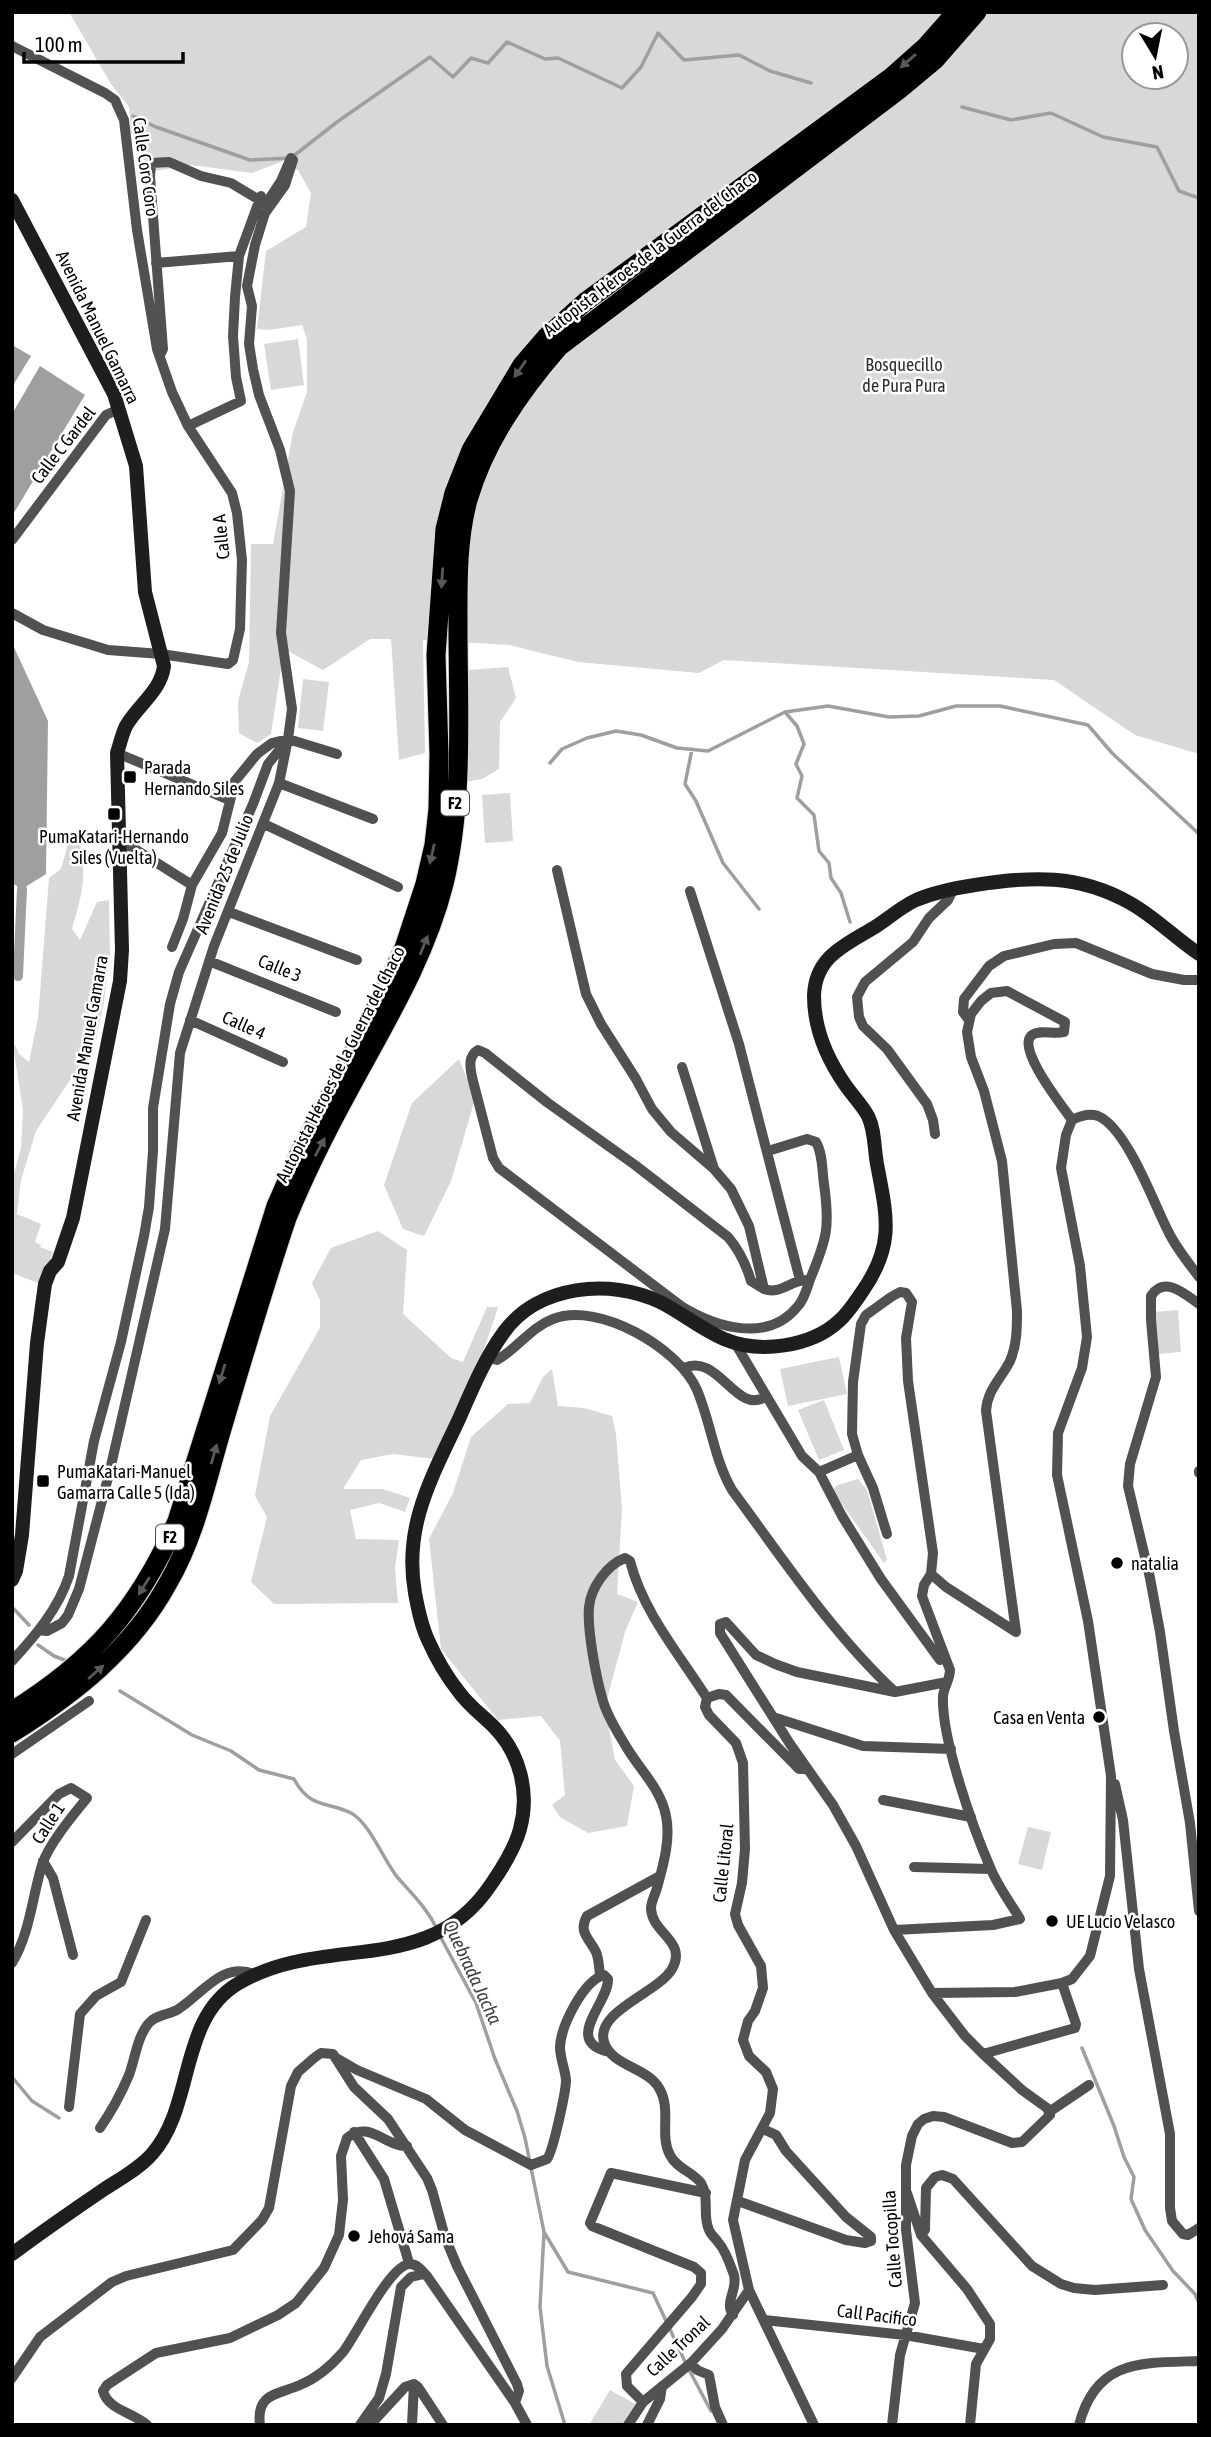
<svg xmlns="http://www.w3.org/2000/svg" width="1211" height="2437" font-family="'Asap Condensed',sans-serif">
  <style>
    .green { fill: #d8d8d8; fill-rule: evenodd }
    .water { fill: #9f9f9f }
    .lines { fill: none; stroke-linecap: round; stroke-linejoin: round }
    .stream { stroke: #9f9f9f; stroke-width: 3.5 }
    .canal { stroke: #9f9f9f; stroke-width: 10 }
    .highway-casing { stroke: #dbdbdb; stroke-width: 21 }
    .street { stroke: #515151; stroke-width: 10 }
    .secondary { stroke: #1e1e1e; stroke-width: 14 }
    .highway { stroke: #000; stroke-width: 19 }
    .oneway { fill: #595959 }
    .poi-dot { fill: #000; stroke: #fff; stroke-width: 2.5 }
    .labels { text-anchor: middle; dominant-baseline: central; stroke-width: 5; stroke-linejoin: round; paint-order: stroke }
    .shield { fill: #fff; stroke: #4c4c4c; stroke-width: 2 }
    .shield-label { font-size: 16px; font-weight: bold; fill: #000 }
    .street-label { font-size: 18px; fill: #000; stroke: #fff }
    .park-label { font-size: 18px; fill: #2f2f2f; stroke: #fff }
    .poi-label { font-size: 18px; fill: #000; stroke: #fff; text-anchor: start }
    .water-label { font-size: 19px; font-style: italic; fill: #404040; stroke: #fff }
  </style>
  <rect width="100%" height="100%" fill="#fff"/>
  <!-- green -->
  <path class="green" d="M 69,12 L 1199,12 L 1199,754 L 1135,735 L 1054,680 L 724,660 L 699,673 L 578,662 L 509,645 L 423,640 L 425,753 L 399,760 L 391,639 L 370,639 L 323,670 L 284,649 L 271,734 L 257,743 L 239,733 L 238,701 L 249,662 L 251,544 L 273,544 L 293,432 L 307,392 L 307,339 L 302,325 L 269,330 L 257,329 L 266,251 L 306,227 L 311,193 L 298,170 L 290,168 L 291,158 L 252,173 L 191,165 L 149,172 L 131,132 L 129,107 L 111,84 ZM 1134,35 L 1176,35 L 1176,77 L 1134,77 Z
    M 298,339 L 304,385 L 271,390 L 264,344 Z
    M 508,667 L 516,698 L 500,722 L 499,769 L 482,779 L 466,782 L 467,670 Z
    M 303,679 L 329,682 L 323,731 L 298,728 Z
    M 510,793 L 513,841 L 485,843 L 482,795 Z
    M 70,836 L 79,839 C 87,879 83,890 72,929 L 80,940 L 97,902 L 109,900 L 110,954 L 104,1001 L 96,1041 L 36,1131 L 21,1180 L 17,1214 L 41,1224 L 35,1242 L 41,1245 L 40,1247 L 53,1252 L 41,1284 L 12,1273 L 12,1181 L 21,1148 L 23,1110 L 12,1039 L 19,1054 L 29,1062 L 38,1018 L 49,878 L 61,869 Z
    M 459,1059 L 475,1099 L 451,1181 L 424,1236 L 403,1229 L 384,1185 L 412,1103 Z
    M 378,1231 L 407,1250 L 403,1314 L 451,1358 L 463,1362 L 487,1307 L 498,1307 L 477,1371 L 434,1459 L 393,1454 L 361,1460 L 343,1489 L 383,1489 L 410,1498 L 405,1512 L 379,1503 L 350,1510 L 356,1539 L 399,1540 L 395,1568 L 398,1603 L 274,1604 L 251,1582 L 267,1517 L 255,1496 L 270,1416 L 320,1328 L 320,1300 L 312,1283 L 331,1248 Z
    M 1178,1310 L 1181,1352 L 1157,1354 L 1154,1312 Z
    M 839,1357 L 847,1394 L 788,1406 L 780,1369 Z
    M 552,1369 L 558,1406 L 584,1408 L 612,1416 L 616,1434 L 622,1509 L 617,1594 L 638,1602 L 625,1632 L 605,1707 L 615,1760 L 634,1786 L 627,1826 L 588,1833 L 560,1817 L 552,1805 L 565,1795 L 560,1741 L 541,1716 L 498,1720 L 441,1649 L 429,1539 L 453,1493 L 471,1437 L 508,1404 L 530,1403 L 543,1377 Z
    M 824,1400 L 844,1450 L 819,1460 L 798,1410 Z
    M 858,1479 L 867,1490 L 887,1560 L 884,1563 L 832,1490 L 838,1485 Z
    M 1028,1827 L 1051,1832 L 1042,1870 L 1018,1864 Z
    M 610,2390 L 635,2404 L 622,2425 L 589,2425 Z"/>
  <!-- water -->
  <path class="water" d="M 12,345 L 31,356 L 12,387 Z
    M 40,366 L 85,395 L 12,516 L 12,414 Z
    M 12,643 L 48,721 L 46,874 L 22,889 L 12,883 Z"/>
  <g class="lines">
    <!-- stream -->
    <path class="stream" d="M 962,107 L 1011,120 L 1051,113 L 1103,137 L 1157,147 L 1179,191 L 1199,198
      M 133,116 L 156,127 L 250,160 L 291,158 L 337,122 L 430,57 L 453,77 L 471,58 L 488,63 L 507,42 L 545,59 L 558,58 L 622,88 L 641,67 L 658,33 L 684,60 L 739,55 L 770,71 L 811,83
      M 785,712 L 797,726 L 804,744 L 796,764 L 802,776 L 797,798 L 814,815 L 819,851 L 829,863 L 831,878 L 841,893 L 850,922
      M 692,749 L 685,784 L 696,801 L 723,863 L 759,909
      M 550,763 L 562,749 L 587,738 L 616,731 L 641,735 L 677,748 L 708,751 L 785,712 L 828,706 L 889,717 L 919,716 L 956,706 L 1000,706 L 1088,725 L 1112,753 L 1199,834
      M 12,1607 L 29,1625
      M 38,1645 L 54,1656 L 67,1661
      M 120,1691 L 192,1735 L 231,1751 L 259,1770 L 294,1779 C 310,1809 327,1801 351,1813 C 370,1823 385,1863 398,1878 C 413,1895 427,1908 437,1929
      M 440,1936 L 476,2003 L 495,2059 L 517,2111 L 525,2138 L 544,2232 L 540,2307 L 547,2366 L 565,2425
      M 1082,2048 L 1114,2126 L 1124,2157 L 1134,2177 L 1131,2199 L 1145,2230 L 1173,2271 L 1195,2294 L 1199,2303
      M 12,2077 L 32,2101 L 59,2118
      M 544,2232 L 568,2272 L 653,2293 L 687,2366 L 711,2411"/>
    <!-- canal -->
    <path class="canal" d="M 18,976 L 22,889"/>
    <defs>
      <path id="highway" d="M 12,1711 C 94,1660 138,1609 177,1521 L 276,1206 L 298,1156 L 369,1022 L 404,948 L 425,884 L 434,845 L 438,809 L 439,754 L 436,655 L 445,529 L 454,493 L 471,450 L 522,365 L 547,336 L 585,302 L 890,78 L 926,46 L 956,12
        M 12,1733 C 74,1694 132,1649 168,1583 C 195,1537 206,1483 221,1432 C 242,1361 263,1289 287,1218 C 305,1174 326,1132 349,1090 C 385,1023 425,959 444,884 C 464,801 458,711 458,626 C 458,584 457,541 468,500 C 485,442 520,392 559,347 L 899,90 L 935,60 L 977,12"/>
    </defs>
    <!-- highway casing -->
    <use href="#highway" class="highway-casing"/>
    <!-- street -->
    <path class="street" d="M 12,46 L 105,93 L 115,100 L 124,120 L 137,230 L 157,349 L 172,392 L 188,426 L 232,493 L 237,513 L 242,560 L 240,629 L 233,660 L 228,664 L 161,654 L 108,650 L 43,630 L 12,613
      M 156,263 L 239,256
      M 188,426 L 241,401 L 236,377 L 233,336 L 235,297 L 239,256 L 261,196
      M 12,540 L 106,415 L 119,409
      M 117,753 L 229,800
      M 279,783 L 373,819
      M 264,824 L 398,887
      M 120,847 L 130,846 L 192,885
      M 557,870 L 586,994 L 601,1024 L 636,1079 L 652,1109 L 671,1132 L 714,1169
      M 690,891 L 739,1044 L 800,1280
      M 229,912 L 357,960
      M 172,947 L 183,919 L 192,885 L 222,833 L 235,781 L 257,754 L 272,743 L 288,739 L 337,754
      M 209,961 L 336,1012
      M 190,1020 L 283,1062
      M 969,1020 L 963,1012 L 964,999 L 989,966 L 1004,956 L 1054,944 L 1076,943 L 1152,974 L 1184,980 L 1199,980
      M 682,1067 L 714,1169 L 731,1189 L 749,1226 L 764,1289 C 781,1295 790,1280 807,1280
      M 935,1134 L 933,1120 L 927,1104 L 887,1049 L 863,1026 L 859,1017 L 857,997 L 865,982 L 913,942 L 929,918 L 948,900 L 954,888
      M 764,1289 L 751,1281 C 746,1264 740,1251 728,1237 L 635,1165 L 548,1103 L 485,1053 L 478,1050 C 468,1056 470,1067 472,1077 L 493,1158 L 499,1168 L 681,1306 C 715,1327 768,1344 798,1306 C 805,1298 807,1287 811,1277 C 827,1238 830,1227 824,1184 C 822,1171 823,1154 816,1142 L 807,1139 L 768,1151
      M 1199,1304 C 1185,1294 1164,1275 1151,1296 L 1151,1320 L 1156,1377 L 1130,1464 L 1128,1486 L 1150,1578 L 1160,1632 L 1174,1731 L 1190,1823 L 1199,1911
      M 735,1343 L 802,1456 L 819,1472 L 842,1516 L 881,1579 L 940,1660
      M 489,1358 L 497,1360 C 518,1348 531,1327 553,1319 C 598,1301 679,1348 697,1390 C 711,1423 714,1459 732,1490 C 783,1559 832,1633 894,1691
      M 684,1368 C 718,1352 736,1415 765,1397
      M 858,1455 L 873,1488 L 887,1534
      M 1199,1471 L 1199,1473
      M 819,1472 L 858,1455 L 852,1434 L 853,1382 L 861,1324 L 866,1315 L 891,1297 L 900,1292 L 906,1293 L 912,1302 L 906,1338 L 908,1381 L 933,1553 L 931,1574 L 924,1585 L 922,1596 L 950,1670 C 950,1680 944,1686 943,1696 C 941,1738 973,1828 990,1867 C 997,1885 1010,1902 1020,1919 L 993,1925 L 894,1930
      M 931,1574 L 946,1587 L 1016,1632
      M 39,1630 L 47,1631 L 62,1623 L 68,1615 L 79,1589 L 110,1470 L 165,1229 L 180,1053 L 214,946 L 279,783 L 288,739 L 292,709 L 281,633 L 290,491 L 280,450 L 259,395 L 253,369 L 249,344 L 252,306 L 247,286 L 255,245 L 265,213 L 285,185 L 293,160 L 291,158 L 281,181 L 266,204 L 231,183 L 201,176 L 169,162 L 151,163 L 150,176 L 163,349 L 160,355
      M 1016,1632 L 986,1411 C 987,1390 1001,1379 1010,1361 C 1017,1345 1017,1328 1017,1311 L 1002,1161 L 984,1091 L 971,1057 L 967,1032 L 971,1014 L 981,1001 L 991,993 L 1007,991 L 1065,1022 L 1064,1032 C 1054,1035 1041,1029 1032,1035 C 1015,1047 1063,1107 1072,1120
      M 12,1661 C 36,1635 58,1609 69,1576 L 94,1441 L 121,1342 L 144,1236 L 149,1207 L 153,1151 L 153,1108 L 170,1004 L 179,972 L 253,804 L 268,764 L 288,739
      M 947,1682 L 895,1692 L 797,1672 L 775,1664 L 756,1655 L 726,1622 L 720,1624 L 720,1633 L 790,1744 L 833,1805 L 856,1846 L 894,1930 L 932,1993 L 1015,1992 L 1062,1983 L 1072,1979 L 1090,1956 L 1110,1876 L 1111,1776 L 1088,1621 L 1057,1475 L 1058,1433 L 1082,1368 L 1087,1337 L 1080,1266 L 1061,1168 L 1066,1135 L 1072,1120 C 1080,1116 1089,1113 1098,1116 C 1127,1128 1154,1204 1168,1231 C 1176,1248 1188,1262 1199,1277
      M 707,1698 C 679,1654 643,1612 630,1561 L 625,1558 C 607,1565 591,1587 589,1607 C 587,1629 596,1678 603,1701 C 607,1715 616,1730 624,1743 C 637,1767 661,1788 666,1816 C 671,1839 663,1866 657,1888 C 655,1895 651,1902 651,1908 C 651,1933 688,1941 672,1969 C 658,1993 595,2011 604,2042 C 611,2066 647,2067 659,2088 C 672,2109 659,2135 670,2155 C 676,2168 693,2172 701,2183 C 710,2198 702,2215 709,2230 C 711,2235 715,2238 718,2242 C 726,2251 730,2264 734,2275 C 738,2290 724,2302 733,2315
      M 773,1717 L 863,1746 L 951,1749
      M 12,1754 L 89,1701
      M 807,1769 L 799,1769 L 726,1695 L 719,1694 L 707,1698 L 705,1707 L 709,1715 L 736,1743 L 743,1763 L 745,1849 L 742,1883 L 735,1914 L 738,1925 L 761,1966 L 763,1988 L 755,2011 L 748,2021 L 743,2040 L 749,2056 L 766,2072 L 773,2089 L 770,2113 L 745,2160 L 733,2220 L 749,2290 L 814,2425
      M 1115,1784 L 1123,1820 L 1139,1969 L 1170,2134 L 1170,2208 L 1172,2221 L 1183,2234 L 1188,2235 L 1199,2228
      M 883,1800 L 971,1817
      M 12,1842 L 59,1794 L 71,1788 L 87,1798 C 73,1815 48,1845 42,1865 C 32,1898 30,1933 12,1963
      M 43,1861 L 53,1878 L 73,1955
      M 914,1867 L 990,1869
      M 600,1975 C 599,1968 599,1959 596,1952 C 589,1938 578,1932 587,1916 L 660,1876
      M 932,1993 L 965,2036 L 983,2054 L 1075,2028 L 1076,2024 L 1062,1983
      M 338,2059 L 357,2070 L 426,2099 L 465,2130 L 531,2165 L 547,2159 C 553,2152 566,2091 566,2080 C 565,2069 560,2058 560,2047 C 561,2026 583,1981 604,1975 L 608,1979 C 609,2003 562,2041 609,2052
      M 69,2107 L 80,2014 L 96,1996 L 121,1982 L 146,1920
      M 1049,2112 L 1089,2085
      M 100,2128 C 111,2112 121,2094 129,2075 C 135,2059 137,2038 148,2024 C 155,2015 167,2015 177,2010 C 203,1994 222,1960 256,1975
      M 354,2132 L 384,2179 L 409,2263
      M 907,2193 L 921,2235 L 967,2289 L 990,2324 L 990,2339 L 976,2364 L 970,2425
      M 738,2201 L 846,2240 L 865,2243 L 871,2241 L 871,2237 L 846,2217 L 786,2151 L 776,2135 L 763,2129
      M 921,2235 L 925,2230 L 926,2188 L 935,2177 L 942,2175 L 953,2179 L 1032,2266 L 1061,2284 L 1074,2288 L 1095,2290 L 1163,2285
      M 764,2320 L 905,2335 L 984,2349
      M 691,2363 L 697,2370 L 709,2375 L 715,2407 L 723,2425
      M 12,2378 L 40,2337 L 112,2282 L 126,2276 L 233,2250 L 262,2220 L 269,2208 L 291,2086 L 298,2072 L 314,2058 L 321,2053 L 333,2054 L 354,2087 L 388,2119 L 427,2178 L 432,2190 L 445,2237 L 457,2266 L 517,2384 L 519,2391 L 515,2403
      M 643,2402 L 627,2386 L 626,2374 L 692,2297 L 701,2284 L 701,2273 L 694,2267 L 592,2226 L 590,2223 L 611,2173 L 706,2193
      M 147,2425 C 133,2412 108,2410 103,2391 L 107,2385 L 156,2353 L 230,2338 L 278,2315 L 296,2303 L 324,2268 L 339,2235 L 343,2200 L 341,2156 L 347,2138 C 369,2119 385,2147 407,2146
      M 260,2425 C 256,2393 277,2395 300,2385 C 317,2378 331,2366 343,2352 C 356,2336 390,2264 410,2264 C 418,2264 422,2271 427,2276 L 515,2403 L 527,2425
      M 360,2425 L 379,2398 L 386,2374 L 401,2287 L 411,2277 L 424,2274
      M 370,2425 L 405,2387 L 414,2384 L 418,2387 L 443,2425
      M 412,2425 L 414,2384
      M 628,2425 L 643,2402 L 691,2363 L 722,2329 L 749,2290
      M 647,2425 L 660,2399 L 662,2386
      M 892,2425 L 900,2355 L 915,2303 L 906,2230 L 906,2165 L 912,2136 L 918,2124 L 924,2119 L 933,2116 L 944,2117 L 1012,2143 L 1022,2142 L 1050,2115 L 1047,2108 L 1022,2090 L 983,2054
      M 1079,2425 C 1096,2359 1141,2363 1199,2361"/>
    <!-- secondary -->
    <path class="secondary" d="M 12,200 L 114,394 L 136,466 L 145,592 L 164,666 C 161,691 138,705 126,726 C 122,734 120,744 117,753 L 122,950 L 120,981 L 73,1218 L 58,1262 L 50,1271 L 45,1284 L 37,1343 L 22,1535 L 16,1571 L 12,1580
      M 12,2254 C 42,2232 72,2211 103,2190 C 118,2180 139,2169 152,2154 C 195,2106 178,2018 239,1983 C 327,1932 428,1980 492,1883 C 503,1867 515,1848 520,1829 C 530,1793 520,1753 494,1727 C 482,1715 469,1706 459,1692 C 447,1677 436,1658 428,1640 C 421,1625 418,1609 415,1593 C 403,1526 432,1477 459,1419 C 472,1389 485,1358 504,1332 C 538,1285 610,1278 660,1302 C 682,1313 701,1329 724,1339 C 759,1354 811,1347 839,1321 C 848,1313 855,1302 862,1292 C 895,1245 887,1217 877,1164 C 874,1148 875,1130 868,1116 C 862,1105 853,1096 846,1086 C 827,1059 814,1029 814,996 C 815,956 847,944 875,927 C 889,918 901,907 916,900 C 935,892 955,888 975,885 C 1031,876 1079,874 1130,903 C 1155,917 1175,938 1199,954"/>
    <!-- highway -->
    <use href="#highway" class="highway"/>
  </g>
  <!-- one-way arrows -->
  <defs><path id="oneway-solid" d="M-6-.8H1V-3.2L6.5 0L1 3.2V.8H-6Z" transform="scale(1.75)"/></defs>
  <g class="oneway">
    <use href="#oneway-solid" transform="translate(908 61) rotate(139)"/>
    <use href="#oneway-solid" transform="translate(520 369) rotate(125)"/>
    <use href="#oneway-solid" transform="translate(442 578) rotate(94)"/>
    <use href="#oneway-solid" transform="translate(432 854) rotate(103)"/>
    <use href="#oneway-solid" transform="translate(424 945) rotate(-68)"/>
    <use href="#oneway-solid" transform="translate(320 1147) rotate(-62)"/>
    <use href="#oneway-solid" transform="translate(222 1374) rotate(107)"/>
    <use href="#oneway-solid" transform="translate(214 1454) rotate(-74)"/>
    <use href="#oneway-solid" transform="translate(144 1586) rotate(122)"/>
    <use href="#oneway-solid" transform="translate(96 1672) rotate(-42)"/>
  </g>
  <!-- markers -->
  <g class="poi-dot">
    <rect x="123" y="770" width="14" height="14" rx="3.5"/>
    <rect x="107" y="807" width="14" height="14" rx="3.5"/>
    <rect x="36" y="1474" width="14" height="14" rx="3.5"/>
    <circle cx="1117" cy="1563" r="7"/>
    <circle cx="1099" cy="1717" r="7"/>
    <circle cx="1052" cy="1921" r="7"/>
    <circle cx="354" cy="2236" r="7"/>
  </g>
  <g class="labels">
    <!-- shield labels -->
    <g class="shield">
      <rect x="441" y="790.5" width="28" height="25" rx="5"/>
      <rect x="156" y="1524.5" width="28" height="25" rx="5"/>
    </g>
    <g class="shield-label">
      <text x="455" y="803">F2</text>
      <text x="170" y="1537">F2</text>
    </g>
    <!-- street labels -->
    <g class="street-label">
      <text transform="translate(146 167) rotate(82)">Calle Coro Coro</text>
      <text transform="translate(650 253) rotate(-37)">Autopista Héroes de la Guerra del Chaco</text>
      <text transform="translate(98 327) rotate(64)">Avenida Manuel Gamarra</text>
      <text transform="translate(63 445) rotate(-52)">Calle C Gardel</text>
      <text transform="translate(221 537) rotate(-96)">Calle A</text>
      <text transform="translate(224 874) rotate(-68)">Avenida 25 de Julio</text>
      <text transform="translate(280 968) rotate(22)">Calle 3</text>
      <text transform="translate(244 1025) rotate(24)">Calle 4</text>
      <text transform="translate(87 1038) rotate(-80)">Avenida Manuel Gamarra</text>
      <text transform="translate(340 1064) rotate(-63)">Autopista Héroes de la Guerra del Chaco</text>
      <text transform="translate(48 1823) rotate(-57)">Calle 1</text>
      <text transform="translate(723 1863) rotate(-84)">Calle Litoral</text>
      <text transform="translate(892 2239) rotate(-94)">Calle Tocopilla</text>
      <text transform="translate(877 2315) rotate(7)">Call Pacifico</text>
      <text transform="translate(678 2346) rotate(-43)">Calle Tronal</text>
    </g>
    <!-- park labels -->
    <g class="park-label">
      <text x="904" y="364">Bosquecillo<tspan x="904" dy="21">de Pura Pura</tspan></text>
    </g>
    <!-- poi labels -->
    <g class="poi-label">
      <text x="144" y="767">Parada<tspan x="144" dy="21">Hernando Siles</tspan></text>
      <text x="114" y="836" text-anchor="middle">PumaKatari-Hernando<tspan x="114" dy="21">Siles (Vuelta)</tspan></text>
      <text x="57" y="1471">PumaKatari-Manuel<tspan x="57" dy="21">Gamarra Calle 5 (Ida)</tspan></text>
      <text x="1131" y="1563">natalia</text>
      <text x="1085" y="1717" text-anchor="end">Casa en Venta</text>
      <text x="1066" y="1921">UE Lucio Velasco</text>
      <text x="368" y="2236">Jehová Sama</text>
    </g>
    <!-- water labels -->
    <g class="water-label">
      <text transform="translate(473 1972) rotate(65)">Quebrada Jacha</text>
    </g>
  </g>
  <!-- border -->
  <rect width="1211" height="2437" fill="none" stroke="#000000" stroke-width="28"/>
  <!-- north arrow -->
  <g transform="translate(1155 56) rotate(170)"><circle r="33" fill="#ffffff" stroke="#999999" stroke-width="2"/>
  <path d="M0-5L12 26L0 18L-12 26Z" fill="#000000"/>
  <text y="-10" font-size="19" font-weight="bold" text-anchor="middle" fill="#000000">N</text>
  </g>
  <!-- scale -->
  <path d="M24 52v10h159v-10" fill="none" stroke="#000000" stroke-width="3.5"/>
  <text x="35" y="52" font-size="21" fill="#000000" stroke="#ffffff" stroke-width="5" paint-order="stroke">100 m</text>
</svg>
